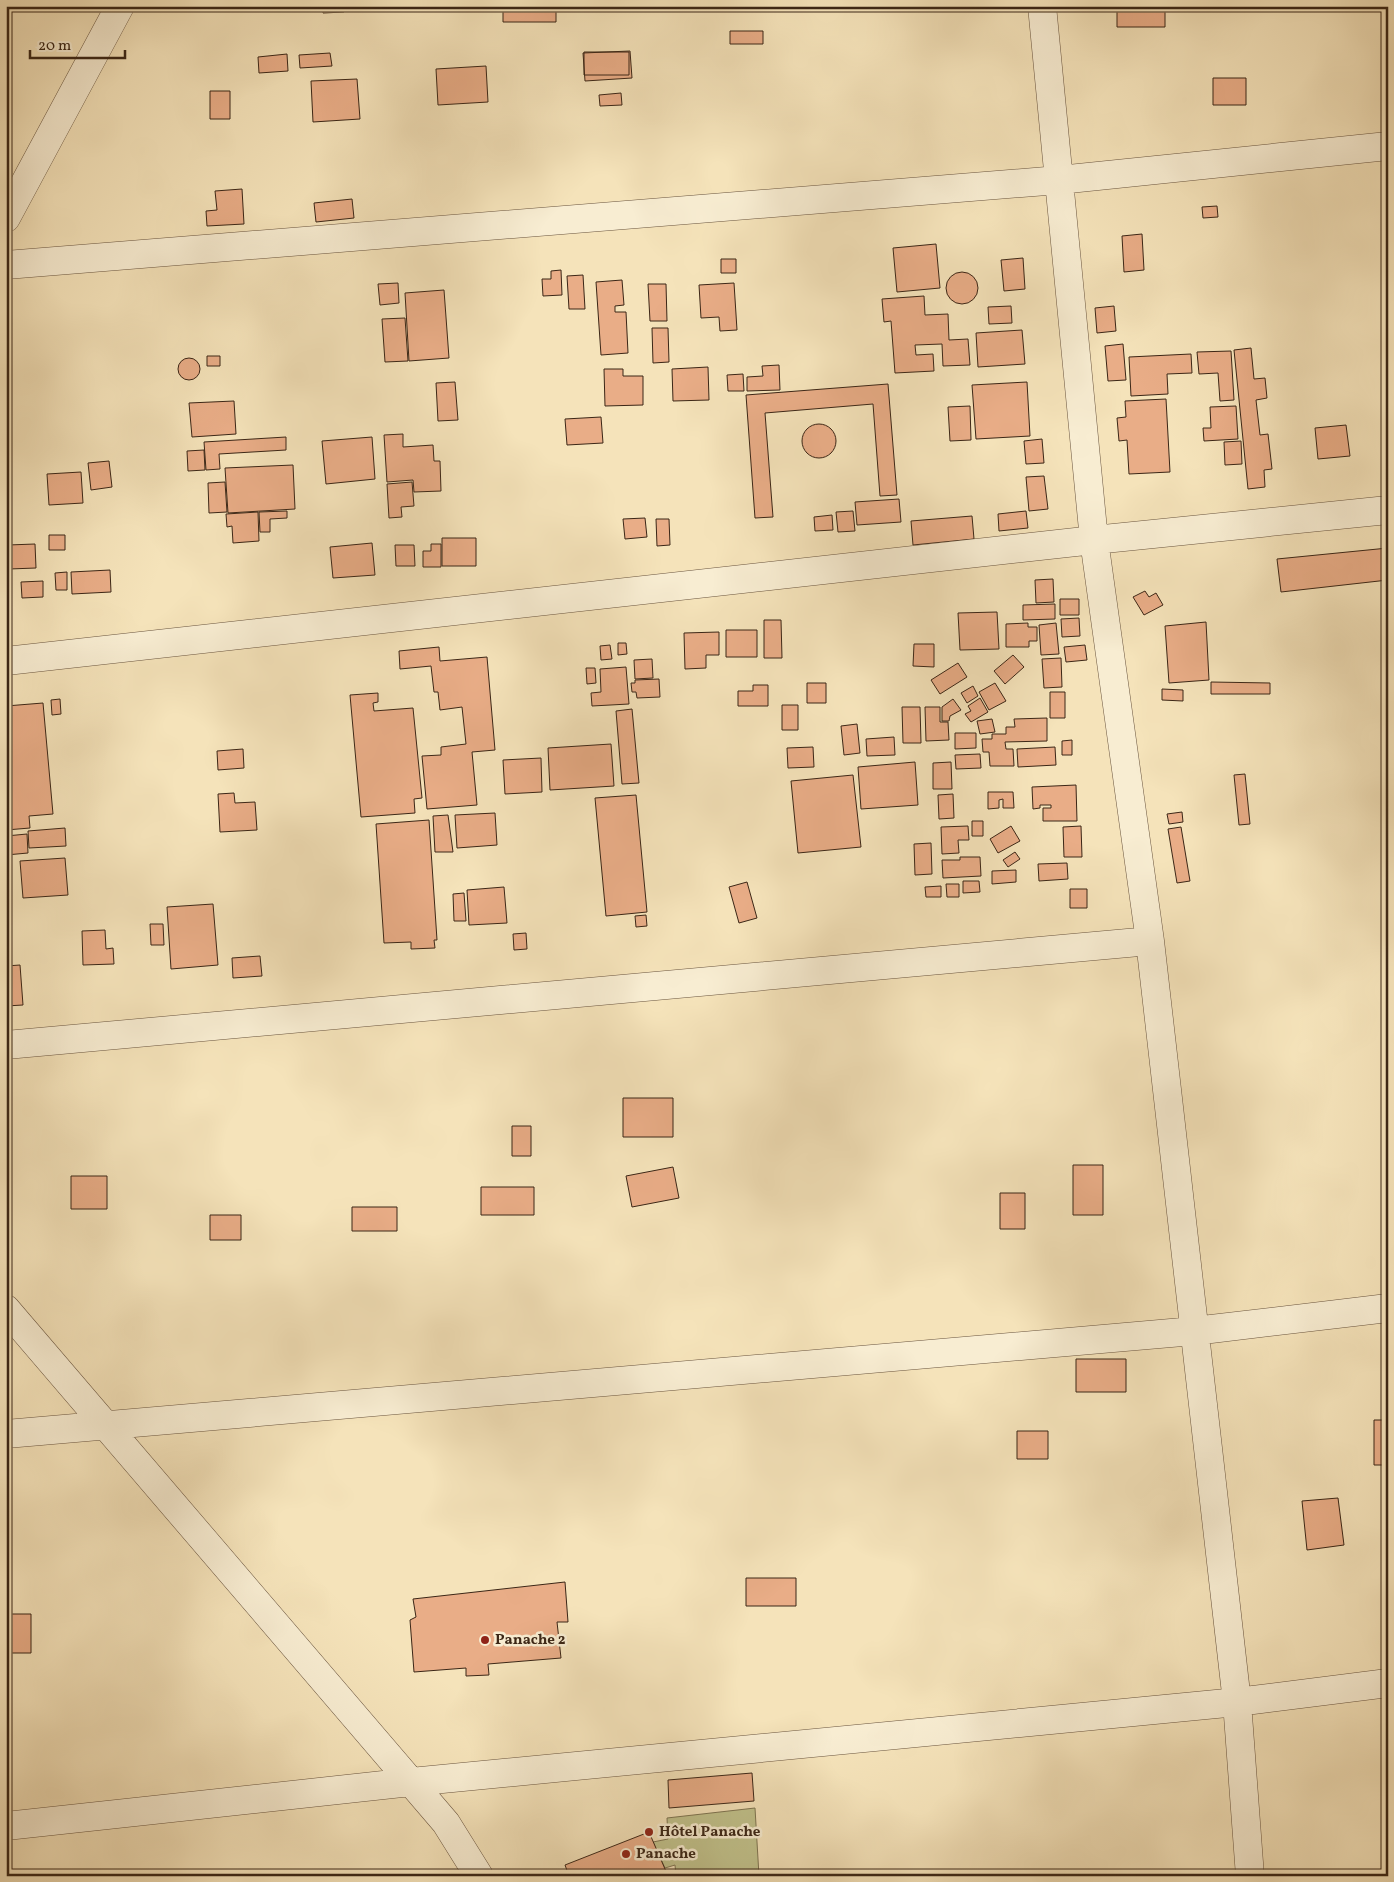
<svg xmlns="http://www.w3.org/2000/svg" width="1394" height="1882" font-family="Vollkorn,serif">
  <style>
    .green { fill: #c1c28c; stroke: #7e7451 }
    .building { fill: #e9ad87; stroke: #3b2616 }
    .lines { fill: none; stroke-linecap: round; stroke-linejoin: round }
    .street-casing { stroke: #6a553f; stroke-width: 29 }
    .street { stroke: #f8edd2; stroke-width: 28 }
    .poi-dot { fill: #8f2418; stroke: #f8edd2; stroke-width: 2 }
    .labels { text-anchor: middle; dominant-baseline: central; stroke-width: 5; stroke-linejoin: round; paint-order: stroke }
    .poi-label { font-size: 15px; font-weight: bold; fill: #3b2616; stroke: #f8edd2; text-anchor: start }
  </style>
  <rect width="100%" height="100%" fill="#f5e3ba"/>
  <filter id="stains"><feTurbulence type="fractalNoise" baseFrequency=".004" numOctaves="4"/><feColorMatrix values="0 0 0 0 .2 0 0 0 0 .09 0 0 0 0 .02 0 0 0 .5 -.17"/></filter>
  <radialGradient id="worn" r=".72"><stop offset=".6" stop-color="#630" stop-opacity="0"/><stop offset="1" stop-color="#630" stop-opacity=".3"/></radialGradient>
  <!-- green -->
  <path class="green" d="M 755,1808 L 759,1876 L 676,1876 L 675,1865 L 665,1868 L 653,1842 L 668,1839 L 667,1818 Z"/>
  <!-- building -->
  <path class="building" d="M 323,6 L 343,6 L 344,12 L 323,13 Z
    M 503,6 L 556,6 L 556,22 L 503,22 Z
    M 1117,6 L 1165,6 L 1165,27 L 1117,27 Z
    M 730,31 L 763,31 L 763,44 L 730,44 Z
    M 630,51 L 632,78 L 585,81 L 583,53 Z
    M 584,52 L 629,52 L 629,75 L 584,75 Z
    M 330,53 L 332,66 L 300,68 L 299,55 Z
    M 287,54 L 288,71 L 259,73 L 258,57 Z
    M 486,66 L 488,102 L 438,105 L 436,69 Z
    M 1213,78 L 1246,78 L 1246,105 L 1213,105 Z
    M 357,79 L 360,119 L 313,122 L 311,81 Z
    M 210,91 L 230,91 L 230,119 L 210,119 Z
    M 621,93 L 622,105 L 600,106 L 599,95 Z
    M 242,189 L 244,224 L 207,226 L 206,211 L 217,210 L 215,191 Z
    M 352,199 L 354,218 L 316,222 L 314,203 Z
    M 1217,206 L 1218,217 L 1203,218 L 1202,207 Z
    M 1142,234 L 1144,270 L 1124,272 L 1122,236 Z
    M 936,244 L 940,288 L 897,292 L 893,248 Z
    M 1023,258 L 1025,289 L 1004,291 L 1001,260 Z
    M 721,259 L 736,259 L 736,273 L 721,273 Z
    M 561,270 L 562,295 L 543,296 L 542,279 L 551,279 L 551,271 Z
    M946 288a16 16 0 1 1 32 0a16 16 0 1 1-32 0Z
    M 583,275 L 585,309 L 569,309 L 567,276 Z
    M 622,280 L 624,305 L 615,306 L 615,312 L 626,312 L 628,353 L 601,355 L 596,282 Z
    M 398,283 L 399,303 L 380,305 L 378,284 Z
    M 734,283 L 737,330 L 720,331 L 719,317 L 701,318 L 699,285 Z
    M 648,284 L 666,284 L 667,321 L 650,321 Z
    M 444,290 L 449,358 L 409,361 L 405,293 Z
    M 924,296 L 925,315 L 948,314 L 949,340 L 968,339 L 970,365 L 943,366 L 942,344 L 915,345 L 916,355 L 933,354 L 934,371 L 895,373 L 891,321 L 884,322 L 882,299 Z
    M 1011,306 L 1012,323 L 989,324 L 988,307 Z
    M 1114,306 L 1116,331 L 1097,333 L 1095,308 Z
    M 405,318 L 408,361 L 385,362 L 382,319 Z
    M 652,328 L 668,328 L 669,362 L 653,363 Z
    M 1022,330 L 1025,364 L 978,367 L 976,333 Z
    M 1123,344 L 1126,380 L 1108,381 L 1105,346 Z
    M 1251,348 L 1254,379 L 1265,378 L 1267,398 L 1256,400 L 1260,435 L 1268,434 L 1272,469 L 1264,470 L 1265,487 L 1248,489 L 1234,350 Z
    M 1231,351 L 1234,400 L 1220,401 L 1218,373 L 1199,374 L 1197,352 Z
    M 1191,354 L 1192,373 L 1167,374 L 1168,394 L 1131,396 L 1129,357 Z
    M 207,356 L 220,356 L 220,366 L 207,366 Z
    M178 369a11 11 0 1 1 22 0a11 11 0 1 1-22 0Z
    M 779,365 L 780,390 L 747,391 L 747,377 L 763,376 L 762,366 Z
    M 708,367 L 709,400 L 673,401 L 672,369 Z
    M 604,369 L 623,369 L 623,376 L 643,376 L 643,405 L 605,406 Z
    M 743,374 L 744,391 L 728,391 L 727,375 Z
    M 455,382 L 458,420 L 438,421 L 436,383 Z
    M 1027,382 L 1030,436 L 976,439 L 972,385 Z
    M 888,384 L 897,495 L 880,496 L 873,404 L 765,413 L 773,517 L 755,518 L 746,395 Z
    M 1166,399 L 1170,472 L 1129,474 L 1127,440 L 1119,441 L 1117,418 L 1126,417 L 1125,401 Z
    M 234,401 L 236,434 L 192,437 L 189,403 Z
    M 970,406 L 971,440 L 950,441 L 948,407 Z
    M 1236,406 L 1238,439 L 1204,441 L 1203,428 L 1211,428 L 1210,407 Z
    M 601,417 L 603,443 L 567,445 L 565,419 Z
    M802 441a17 17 0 1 1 34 0a17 17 0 1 1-34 0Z
    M 1346,425 L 1350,456 L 1318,459 L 1315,428 Z
    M 403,434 L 403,447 L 433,445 L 434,461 L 440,461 L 441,491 L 414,492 L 413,480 L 387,482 L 384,435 Z
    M 286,437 L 286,450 L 219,454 L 220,469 L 206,470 L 204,442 Z
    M 372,437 L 375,479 L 326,484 L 322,441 Z
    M 1042,439 L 1044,463 L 1026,464 L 1024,441 Z
    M 1241,441 L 1242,464 L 1225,465 L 1224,442 Z
    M 204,450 L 205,470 L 188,471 L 187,451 Z
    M 109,461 L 112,487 L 91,490 L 88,463 Z
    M 293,465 L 295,509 L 228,513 L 225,468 Z
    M 81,472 L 83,503 L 49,505 L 47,474 Z
    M 1044,476 L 1048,509 L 1029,511 L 1026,477 Z
    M 225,482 L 227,512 L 209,513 L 208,483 Z
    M 412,482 L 414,506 L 401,507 L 402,517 L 389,518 L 387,484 Z
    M 899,499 L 901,522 L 857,525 L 855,502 Z
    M 287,511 L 287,518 L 270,519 L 270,532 L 260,532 L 259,512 Z
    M 853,511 L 855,531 L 838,532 L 836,512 Z
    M 1026,511 L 1028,528 L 999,531 L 998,514 Z
    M 258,512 L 259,541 L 233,543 L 232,526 L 227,527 L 226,514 Z
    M 832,515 L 833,530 L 815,531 L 814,517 Z
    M 972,516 L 974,539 L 913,545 L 911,521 Z
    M 645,518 L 647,537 L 625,539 L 623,519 Z
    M 656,519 L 669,519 L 670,545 L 657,546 Z
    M 49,535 L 65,535 L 65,550 L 49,550 Z
    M 442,538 L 476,538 L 476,566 L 442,566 Z
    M 372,543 L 375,575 L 333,578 L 330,547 Z
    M 35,544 L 36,568 L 9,569 L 8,545 Z
    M 431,544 L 441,544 L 441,567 L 423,567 L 423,551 L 431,551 Z
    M 395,545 L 414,545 L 415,566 L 396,566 Z
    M 1388,548 L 1388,580 L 1281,592 L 1277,559 Z
    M 110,570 L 111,592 L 72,594 L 71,572 Z
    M 67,572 L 67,590 L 56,590 L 55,573 Z
    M 1053,579 L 1054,602 L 1036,603 L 1035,580 Z
    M 43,581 L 43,597 L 22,598 L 21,582 Z
    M 1145,591 L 1149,597 L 1156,593 L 1163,605 L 1144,615 L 1133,597 Z
    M 1060,599 L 1079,599 L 1079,615 L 1060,615 Z
    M 1055,604 L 1055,619 L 1023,620 L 1023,605 Z
    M 997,612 L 999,649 L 960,650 L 958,613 Z
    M 1079,618 L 1080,636 L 1062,637 L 1061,619 Z
    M 764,620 L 781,620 L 782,658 L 764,658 Z
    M 1206,622 L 1209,680 L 1169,683 L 1165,626 Z
    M 1028,623 L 1028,627 L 1037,627 L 1037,641 L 1029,641 L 1029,647 L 1006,647 L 1006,624 Z
    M 1056,623 L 1059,654 L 1041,655 L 1039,625 Z
    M 726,630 L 757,630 L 757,657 L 726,657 Z
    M 719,632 L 719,655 L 706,655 L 706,668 L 685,669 L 684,633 Z
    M 618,643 L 626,643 L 627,654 L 618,655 Z
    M 914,644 L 934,644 L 934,667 L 913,666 Z
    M 610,645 L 612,659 L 601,660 L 600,646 Z
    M 1085,645 L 1087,660 L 1066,662 L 1064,647 Z
    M 439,647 L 440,661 L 487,657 L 495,750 L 472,752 L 477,805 L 427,809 L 422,756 L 441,755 L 441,747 L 466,744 L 462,707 L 440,710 L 438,692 L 434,692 L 431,666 L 400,669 L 399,651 Z
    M 1013,655 L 1024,667 L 1005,684 L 994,671 Z
    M 1061,658 L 1062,687 L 1044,688 L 1042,659 Z
    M 652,659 L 653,678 L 635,679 L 634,660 Z
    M 958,663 L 967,677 L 940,694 L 931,680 Z
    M 626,667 L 629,704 L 592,706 L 591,693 L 601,692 L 600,669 Z
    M 586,668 L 595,668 L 596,683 L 587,684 Z
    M 659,679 L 660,697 L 637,698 L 636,692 L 632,692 L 631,683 L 635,683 L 635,680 Z
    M 1211,682 L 1270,683 L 1270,694 L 1211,694 Z
    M 807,683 L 826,683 L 826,703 L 807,703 Z
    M 995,683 L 1006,701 L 989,710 L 979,692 Z
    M 753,685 L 768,685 L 768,706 L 738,706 L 738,691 L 753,691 Z
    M 973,686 L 978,696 L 967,703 L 961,693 Z
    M 1162,689 L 1183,690 L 1183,701 L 1162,700 Z
    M 1050,692 L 1065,692 L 1065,718 L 1050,718 Z
    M 378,693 L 378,702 L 373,703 L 374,711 L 413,708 L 422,798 L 414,799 L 415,813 L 361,817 L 350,695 Z
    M 980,698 L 988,712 L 971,722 L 965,714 L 971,711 L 968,706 Z
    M 60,699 L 61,714 L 52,715 L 51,700 Z
    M 953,699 L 961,710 L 950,716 L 949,721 L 942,721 L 942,707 Z
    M 43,703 L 53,814 L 29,816 L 30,828 L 6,830 L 6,706 Z
    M 782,705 L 798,705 L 798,730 L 782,730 Z
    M 902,707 L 920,707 L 921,743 L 903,743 Z
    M 925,707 L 940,707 L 940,722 L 948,722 L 949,740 L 926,741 Z
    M 632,709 L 639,783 L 622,784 L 616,711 Z
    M 1047,718 L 1047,741 L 1005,742 L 1006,749 L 1013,749 L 1014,766 L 990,766 L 989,752 L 983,752 L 982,739 L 992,739 L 992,734 L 1006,734 L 1006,727 L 1015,727 L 1014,719 Z
    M 992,719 L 995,732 L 980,734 L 977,721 Z
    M 857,724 L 860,753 L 844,755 L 841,726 Z
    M 955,733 L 976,733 L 976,748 L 955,749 Z
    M 894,737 L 895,755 L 867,756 L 866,739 Z
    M 1072,740 L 1072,755 L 1062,755 L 1062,741 Z
    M 611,744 L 614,786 L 550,790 L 548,748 Z
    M 813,747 L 814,767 L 788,768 L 787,748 Z
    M 1055,747 L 1056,765 L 1018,767 L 1017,749 Z
    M 243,749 L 244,768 L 218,770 L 217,751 Z
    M 980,754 L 981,768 L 956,769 L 955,755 Z
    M 541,758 L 542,792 L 505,794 L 503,760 Z
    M 915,762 L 918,805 L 861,809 L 858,767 Z
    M 951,762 L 952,789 L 933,789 L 933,763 Z
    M 1245,774 L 1250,824 L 1239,825 L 1234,775 Z
    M 853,775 L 861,847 L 798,853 L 791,781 Z
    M 1076,785 L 1077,821 L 1043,821 L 1043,808 L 1051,808 L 1051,805 L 1040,805 L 1040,808 L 1033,809 L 1032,787 Z
    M 988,792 L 1013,792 L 1014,808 L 1003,808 L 1003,799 L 999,800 L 999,808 L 988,809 Z
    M 234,793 L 235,803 L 255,802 L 257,830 L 220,832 L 218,794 Z
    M 953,794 L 954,818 L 939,819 L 938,795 Z
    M 636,795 L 647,912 L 606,916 L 595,798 Z
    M 1182,812 L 1183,822 L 1169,824 L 1167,814 Z
    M 495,813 L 497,845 L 457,848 L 455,815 Z
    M 448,815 L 453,852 L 435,852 L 433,816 Z
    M 429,820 L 437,940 L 434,940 L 435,948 L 411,949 L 411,942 L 384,943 L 376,824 Z
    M 972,821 L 983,821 L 983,836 L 972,836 Z
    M 968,826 L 969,840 L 958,840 L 959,853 L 942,854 L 941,827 Z
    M 1011,826 L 1020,841 L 998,853 L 990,839 Z
    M 1081,826 L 1082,857 L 1064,857 L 1063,827 Z
    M 1181,827 L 1190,881 L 1177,883 L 1168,829 Z
    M 65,828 L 66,846 L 29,848 L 28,831 Z
    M 27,834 L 28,853 L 6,855 L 6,836 Z
    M 931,843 L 932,874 L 915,875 L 914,844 Z
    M 1015,852 L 1020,859 L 1008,867 L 1003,860 Z
    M 960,857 L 980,857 L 981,876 L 943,878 L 942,860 L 960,860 Z
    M 65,858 L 68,895 L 23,898 L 20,861 Z
    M 1067,863 L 1068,879 L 1039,881 L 1038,864 Z
    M 1016,870 L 1016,882 L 992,884 L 992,871 Z
    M 963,881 L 979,881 L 980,892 L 963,893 Z
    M 747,882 L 757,918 L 739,923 L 729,887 Z
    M 946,884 L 959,884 L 959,897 L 947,897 Z
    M 941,886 L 941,897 L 926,897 L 925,887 Z
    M 504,887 L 507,923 L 469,925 L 467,890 Z
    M 1070,889 L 1087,889 L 1087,908 L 1070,908 Z
    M 464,893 L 466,921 L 454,921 L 453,894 Z
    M 213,904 L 218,965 L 171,969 L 167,907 Z
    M 646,915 L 647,926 L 636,927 L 635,916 Z
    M 6,917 L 9,917 L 8,945 L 6,945 Z
    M 150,924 L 163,924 L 164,945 L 151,945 Z
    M 105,930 L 106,949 L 113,948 L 114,964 L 83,965 L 82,931 Z
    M 526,933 L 527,949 L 514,950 L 513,934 Z
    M 260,956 L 262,976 L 233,978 L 232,958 Z
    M 20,965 L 23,1005 L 6,1006 L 6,966 Z
    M 623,1098 L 673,1098 L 673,1137 L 623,1137 Z
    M 512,1126 L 531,1126 L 531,1156 L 512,1156 Z
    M 1073,1165 L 1103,1165 L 1103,1215 L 1073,1215 Z
    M 673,1167 L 679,1198 L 632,1207 L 626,1176 Z
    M 71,1176 L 107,1176 L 107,1209 L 71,1209 Z
    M 481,1187 L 534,1187 L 534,1215 L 481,1215 Z
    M 1000,1193 L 1025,1193 L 1025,1229 L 1000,1229 Z
    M 352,1207 L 397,1207 L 397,1231 L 352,1231 Z
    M 210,1215 L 241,1215 L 241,1240 L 210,1240 Z
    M 1076,1359 L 1126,1359 L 1126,1392 L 1076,1392 Z
    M 1374,1420 L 1388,1420 L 1388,1465 L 1374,1465 Z
    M 1017,1431 L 1048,1431 L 1048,1459 L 1017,1459 Z
    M 1338,1498 L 1344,1545 L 1307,1550 L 1302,1501 Z
    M 746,1578 L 796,1578 L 796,1606 L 746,1606 Z
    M 565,1582 L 568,1622 L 557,1622 L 561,1658 L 488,1664 L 489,1675 L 466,1676 L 466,1668 L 414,1672 L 410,1620 L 416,1617 L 413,1599 Z
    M 6,1614 L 31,1614 L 31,1653 L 6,1653 Z
    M 752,1773 L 754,1801 L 669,1808 L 668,1780 Z
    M 649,1832 L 668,1876 L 569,1876 L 565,1865 Z"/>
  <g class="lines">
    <defs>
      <path id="street" d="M 1042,6 L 1094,540 L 1150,941 L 1237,1702 L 1250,1876
        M 6,218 L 120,6
        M 6,265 L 1059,180 L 1388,146
        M 6,661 L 1094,540 L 1388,510
        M 6,1045 L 1150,941
        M 6,1309 L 446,1823 L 479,1876
        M 6,1434 L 1194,1331 L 1388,1308
        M 6,1826 L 411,1782 L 1237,1702 L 1388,1683"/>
    </defs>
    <!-- street casing -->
    <use href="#street" class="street-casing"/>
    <!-- street -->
    <use href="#street" class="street"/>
  </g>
  <!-- markers -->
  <g class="poi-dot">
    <circle cx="485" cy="1640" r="5"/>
    <circle cx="649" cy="1832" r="5"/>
    <circle cx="626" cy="1854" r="5"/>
  </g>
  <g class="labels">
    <!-- poi labels -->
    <g class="poi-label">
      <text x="495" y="1640">Panache 2</text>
      <text x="659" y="1832">Hôtel Panache</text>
      <text x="636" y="1854">Panache</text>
    </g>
  </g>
  <!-- margin -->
  <rect width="1394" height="1882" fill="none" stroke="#f5e3ba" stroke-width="25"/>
  <rect x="8" y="8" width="1379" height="1867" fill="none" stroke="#3b2616" stroke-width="2.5"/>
  <rect x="12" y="12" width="1369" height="1857" fill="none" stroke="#3b2616"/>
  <!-- scale -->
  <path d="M30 50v8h95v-8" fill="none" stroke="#3b2616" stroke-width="2.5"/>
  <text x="38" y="50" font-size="15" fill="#3b2616" stroke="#f8edd2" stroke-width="4" paint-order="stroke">20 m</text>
  <rect width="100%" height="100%" filter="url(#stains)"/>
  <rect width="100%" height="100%" fill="url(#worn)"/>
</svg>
